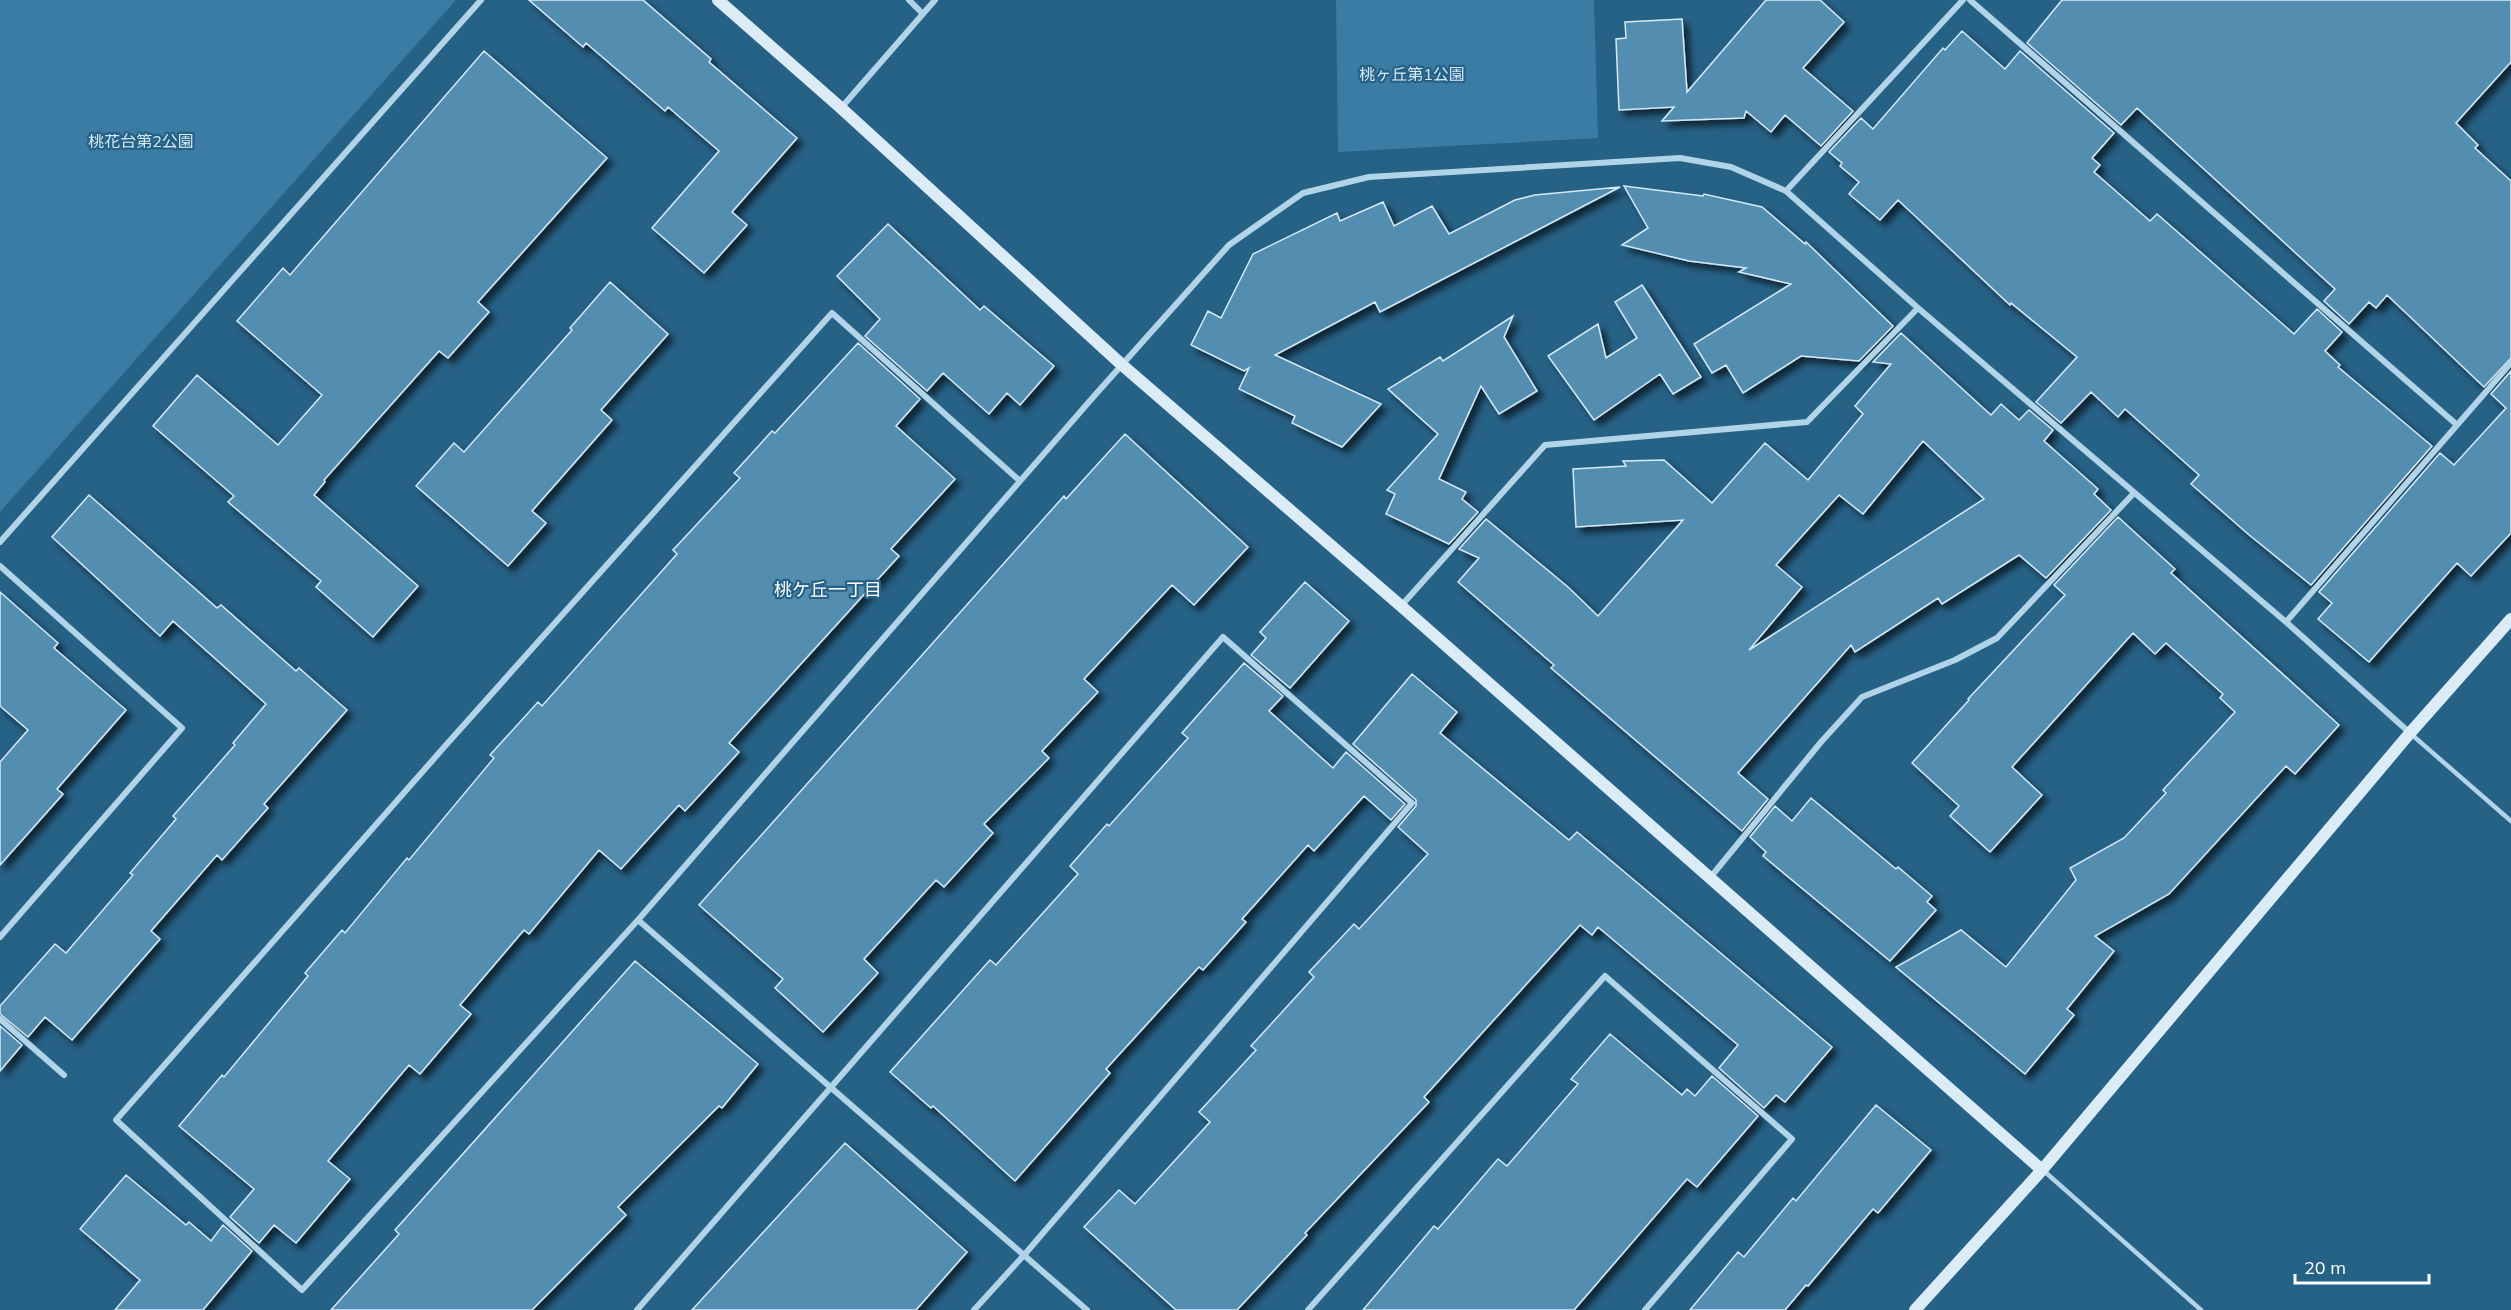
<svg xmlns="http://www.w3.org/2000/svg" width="2511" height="1310" font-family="Mulish,'Noto Sans JP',sans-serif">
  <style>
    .green { fill: #3a7ca3 }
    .building { fill: #528db0; stroke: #d5eaf7; stroke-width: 1.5; fill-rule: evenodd; filter: url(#shadow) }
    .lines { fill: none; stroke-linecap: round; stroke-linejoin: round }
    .lane { stroke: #b1d4e8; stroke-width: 4.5 }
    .street { stroke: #b1d4e8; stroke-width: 6 }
    .secondary { stroke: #dbecf7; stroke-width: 12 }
    .labels { text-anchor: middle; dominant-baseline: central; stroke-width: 4.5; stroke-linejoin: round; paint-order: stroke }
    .park-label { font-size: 16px; fill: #d5eaf7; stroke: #266186 }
    .neighbourhood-label { font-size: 18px; fill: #fff; stroke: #266186 }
  </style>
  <defs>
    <filter id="shadow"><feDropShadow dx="5.5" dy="5.5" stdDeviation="3" flood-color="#0009"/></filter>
  </defs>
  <rect width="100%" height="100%" fill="#266186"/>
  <!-- green -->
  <path class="green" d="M 0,0 L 456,0 L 0,512 Z
    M 1336,0 L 1594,0 L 1598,138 L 1338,152 Z"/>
  <!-- building -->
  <path class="building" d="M 529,0 L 643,0 L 711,59 L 709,62 L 797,138 L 732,212 L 747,225 L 704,273 L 652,228 L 719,151 L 668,107 L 665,111 L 586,43 L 583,47 Z
    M 1766,0 L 1820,0 L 1844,22 L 1803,68 L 1853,111 L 1821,146 L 1785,115 L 1771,132 L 1746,111 L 1744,118 L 1662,121 L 1674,107 L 1619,110 L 1616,39 L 1626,38 L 1625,22 L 1682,19 L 1687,92 Z
    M 2062,0 L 2511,0 L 2511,62 L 2456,123 L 2478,145 L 2475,148 L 2511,181 L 2511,358 L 2484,387 L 2387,295 L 2376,308 L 2369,302 L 2349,324 L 2324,301 L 2335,289 L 2137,108 L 2121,125 L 2027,43 Z
    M 1962,31 L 2005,69 L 2020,51 L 2114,133 L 2092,158 L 2100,165 L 2094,172 L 2150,221 L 2157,214 L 2294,334 L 2317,309 L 2342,332 L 2325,351 L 2340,365 L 2338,367 L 2432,446 L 2311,585 L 2248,534 L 2191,484 L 2199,475 L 2125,409 L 2118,417 L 2091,392 L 2061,423 L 2036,402 L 2077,357 L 2011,303 L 2010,305 L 1898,200 L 1880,220 L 1849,194 L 1859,182 L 1840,166 L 1842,163 L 1829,152 L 1861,118 L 1873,129 L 1943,48 L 1945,50 Z
    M 484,51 L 607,158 L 478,302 L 489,312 L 448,358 L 439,351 L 324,480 L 325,482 L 314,495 L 418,586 L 373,637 L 316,587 L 321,581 L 228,502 L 234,496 L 153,426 L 197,375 L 278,445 L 322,395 L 237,321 L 283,268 L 290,275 Z
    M 1624,186 L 1703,196 L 1704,194 L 1762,207 L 1805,244 L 1806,242 L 1893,326 L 1859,361 L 1801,356 L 1743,393 L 1726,365 L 1712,373 L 1694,344 L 1791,284 L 1739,272 L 1746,268 L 1689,261 L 1622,245 L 1648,228 Z
    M 1620,187 L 1380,312 L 1375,302 L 1275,355 L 1381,404 L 1342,447 L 1292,423 L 1295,416 L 1239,389 L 1249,368 L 1244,371 L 1191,345 L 1208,311 L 1221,318 L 1253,254 L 1337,213 L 1340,221 L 1383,202 L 1394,226 L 1432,206 L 1449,234 L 1515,200 L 1535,195 Z
    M 888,224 L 980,310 L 984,306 L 1054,366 L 1020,405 L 1007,393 L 989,414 L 943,373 L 927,391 L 865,336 L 880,319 L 837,276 Z
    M 610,282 L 668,334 L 601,410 L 612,420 L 532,511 L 546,523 L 508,566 L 416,486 L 454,443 L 464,452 L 572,330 L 570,328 Z
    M 1642,285 L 1701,377 L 1673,394 L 1660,374 L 1594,420 L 1548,356 L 1598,324 L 1606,358 L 1637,338 L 1615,302 Z
    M 1513,316 L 1504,337 L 1537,391 L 1499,414 L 1481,386 L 1439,479 L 1466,492 L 1462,499 L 1478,512 L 1449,544 L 1386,514 L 1395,494 L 1387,490 L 1438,434 L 1388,389 L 1440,357 L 1443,361 Z
    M 1901,333 L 1991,415 L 2001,404 L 2019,420 L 2029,410 L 2053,430 L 2044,441 L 2098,489 L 2094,494 L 2111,510 L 2046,578 L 2019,555 L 1942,604 L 1938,598 L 1855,652 L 1851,645 L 1738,773 L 1768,799 L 1742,831 L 1551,668 L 1554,665 L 1458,582 L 1479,558 L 1459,549 L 1486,519 L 1568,587 L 1598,616 L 1683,520 L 1576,527 L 1573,469 L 1626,466 L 1623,461 L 1664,460 L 1712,503 L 1765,443 L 1808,480 L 1863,414 L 1855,406 L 1891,364 L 1873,362 ZM 1923,441 L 1984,499 L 1749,650 L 1802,587 L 1776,565 L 1839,495 L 1863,514 Z
    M 858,343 L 920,399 L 896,426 L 955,479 L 891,549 L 899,556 L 729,743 L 739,752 L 685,811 L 679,805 L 621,869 L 599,850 L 529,934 L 524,930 L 460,1005 L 471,1014 L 420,1074 L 409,1065 L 328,1161 L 350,1179 L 296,1243 L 274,1225 L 259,1243 L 230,1217 L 254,1189 L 179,1126 L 222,1075 L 224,1077 L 308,976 L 305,973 L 342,930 L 345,933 L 407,858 L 409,860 L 494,758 L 490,755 L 538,702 L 542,706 L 677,554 L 673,550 L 740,478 L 734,473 L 772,431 L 775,433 Z
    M 2511,371 L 2511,533 L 2471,576 L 2457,563 L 2369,662 L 2318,619 L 2332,603 L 2319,592 L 2440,453 L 2454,465 L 2506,408 L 2491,394 Z
    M 1125,434 L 1248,547 L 1194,605 L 1172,585 L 1084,679 L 1098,692 L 1042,751 L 1049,758 L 984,824 L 993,833 L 944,887 L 936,880 L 864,959 L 878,973 L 823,1032 L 775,988 L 783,979 L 699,905 L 1064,496 L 1066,499 Z
    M 89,495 L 217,608 L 221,605 L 296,671 L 299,668 L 347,710 L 264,804 L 268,808 L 222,860 L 217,855 L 151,931 L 160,939 L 72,1040 L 45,1017 L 28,1037 L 0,1014 L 0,1006 L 55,944 L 66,953 L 133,875 L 130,873 L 176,819 L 173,816 L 235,745 L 233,743 L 266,704 L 173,621 L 160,636 L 52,537 Z
    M 2118,517 L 2175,569 L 2171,573 L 2339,725 L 2295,774 L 2286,766 L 2169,894 L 2095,936 L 2114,951 L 2067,1009 L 2074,1015 L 2025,1074 L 1896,967 L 1961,930 L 2006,967 L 2076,880 L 2070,868 L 2124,838 L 2166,793 L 2163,790 L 2235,712 L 2220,698 L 2223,694 L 2166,643 L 2155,654 L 2133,633 L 2012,767 L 2042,795 L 1990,852 L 1950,816 L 1959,806 L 1912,763 L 1969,700 L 1968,699 L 2065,595 L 2054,585 Z
    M 1305,582 L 1349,621 L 1290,688 L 1251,655 L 1266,638 L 1260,632 Z
    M 0,592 L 58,643 L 54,648 L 126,710 L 57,789 L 63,794 L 0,865 L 0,762 L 28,730 L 0,706 Z
    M 1244,663 L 1283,696 L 1269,711 L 1333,768 L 1346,752 L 1405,804 L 1391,820 L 1364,796 L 1314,851 L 1308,845 L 1242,919 L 1246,922 L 1203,970 L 1199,967 L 1106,1069 L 1110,1073 L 1015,1181 L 933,1106 L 931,1108 L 890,1072 L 990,960 L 996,965 L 1078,874 L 1070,866 L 1107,824 L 1109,826 L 1188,738 L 1182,733 Z
    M 1412,674 L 1457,712 L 1440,733 L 1569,840 L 1577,832 L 1832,1047 L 1785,1102 L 1776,1095 L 1764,1108 L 1719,1068 L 1738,1045 L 1598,927 L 1592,935 L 1580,925 L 1424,1097 L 1429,1102 L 1305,1233 L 1307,1235 L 1237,1310 L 1176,1310 L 1084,1227 L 1119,1190 L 1135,1204 L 1210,1122 L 1199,1112 L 1256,1050 L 1251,1046 L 1314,977 L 1309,972 L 1354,924 L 1359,929 L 1428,854 L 1398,827 L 1416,806 L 1416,800 L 1353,744 Z
    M 1811,798 L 1896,869 L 1898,867 L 1932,896 L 1927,902 L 1936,910 L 1890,961 L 1763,856 L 1766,852 L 1750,837 L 1775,806 L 1792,821 Z
    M 635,961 L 758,1064 L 722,1108 L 719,1106 L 618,1207 L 626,1215 L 532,1310 L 331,1310 L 399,1234 L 395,1230 Z
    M 0,1026 L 22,1045 L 0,1071 Z
    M 1610,1034 L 1682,1095 L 1687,1089 L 1695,1096 L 1712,1076 L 1758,1116 L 1697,1187 L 1687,1179 L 1574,1310 L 1363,1310 L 1434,1226 L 1438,1229 L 1498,1159 L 1507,1166 L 1578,1084 L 1571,1079 Z
    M 1876,1105 L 1931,1150 L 1878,1213 L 1873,1209 L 1808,1286 L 1806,1285 L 1785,1310 L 1690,1310 L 1738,1252 L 1744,1257 L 1793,1198 L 1796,1201 Z
    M 845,1143 L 967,1252 L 916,1310 L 692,1310 Z
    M 126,1175 L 186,1225 L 189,1222 L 211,1241 L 223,1225 L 252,1251 L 203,1310 L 115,1310 L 140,1280 L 80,1229 Z"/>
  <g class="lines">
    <!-- lane -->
    <path class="lane" d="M 2411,734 L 2511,821
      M 2044,1171 L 2201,1310"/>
    <!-- street -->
    <path class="street" d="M 909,0 L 923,14
      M 1970,0 L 2456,424
      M 841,108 L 935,0
      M 1786,191 L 1963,0
      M 1020,481 L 832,313 L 446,745 L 116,1120 L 302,1290 L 638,920 L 1095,395 L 1229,245 L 1303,193 L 1369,177 L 1680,158 L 1731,167 L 1786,191 L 1918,308 L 2286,622 L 2410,733
      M 0,542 L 481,0
      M 0,566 L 182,728 L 0,937
      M 1401,606 L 1545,445 L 1807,422 L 1918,308
      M 2286,622 L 2511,363
      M 1709,879 L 1821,742 L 1862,697 L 1955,660 L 1997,638 L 2134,493
      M 638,920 L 1087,1310
      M 0,1019 L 64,1075
      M 637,1310 L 1223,637 L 1412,803 L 1025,1254 L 974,1310
      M 1308,1310 L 1605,976 L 1792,1139 L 1645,1310"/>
    <!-- secondary -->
    <path class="secondary" d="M 718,0 L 841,108 L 1121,364 L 1401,606 L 2042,1170
      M 1915,1310 L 2042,1170 L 2410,733 L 2511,619"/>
  </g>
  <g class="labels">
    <!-- park labels -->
    <g class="park-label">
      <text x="1412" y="74">桃ヶ丘第1公園</text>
      <text x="141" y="141">桃花台第2公園</text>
    </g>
    <!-- neighbourhood labels -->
    <g class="neighbourhood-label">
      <text x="828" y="589">桃ケ丘一丁目</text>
    </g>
  </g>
  <!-- scale -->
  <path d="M2295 1274v9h134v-9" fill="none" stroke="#ffffff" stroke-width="3"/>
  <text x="2304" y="1274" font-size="18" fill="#ffffff" stroke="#266186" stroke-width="4.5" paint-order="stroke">20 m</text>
</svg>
